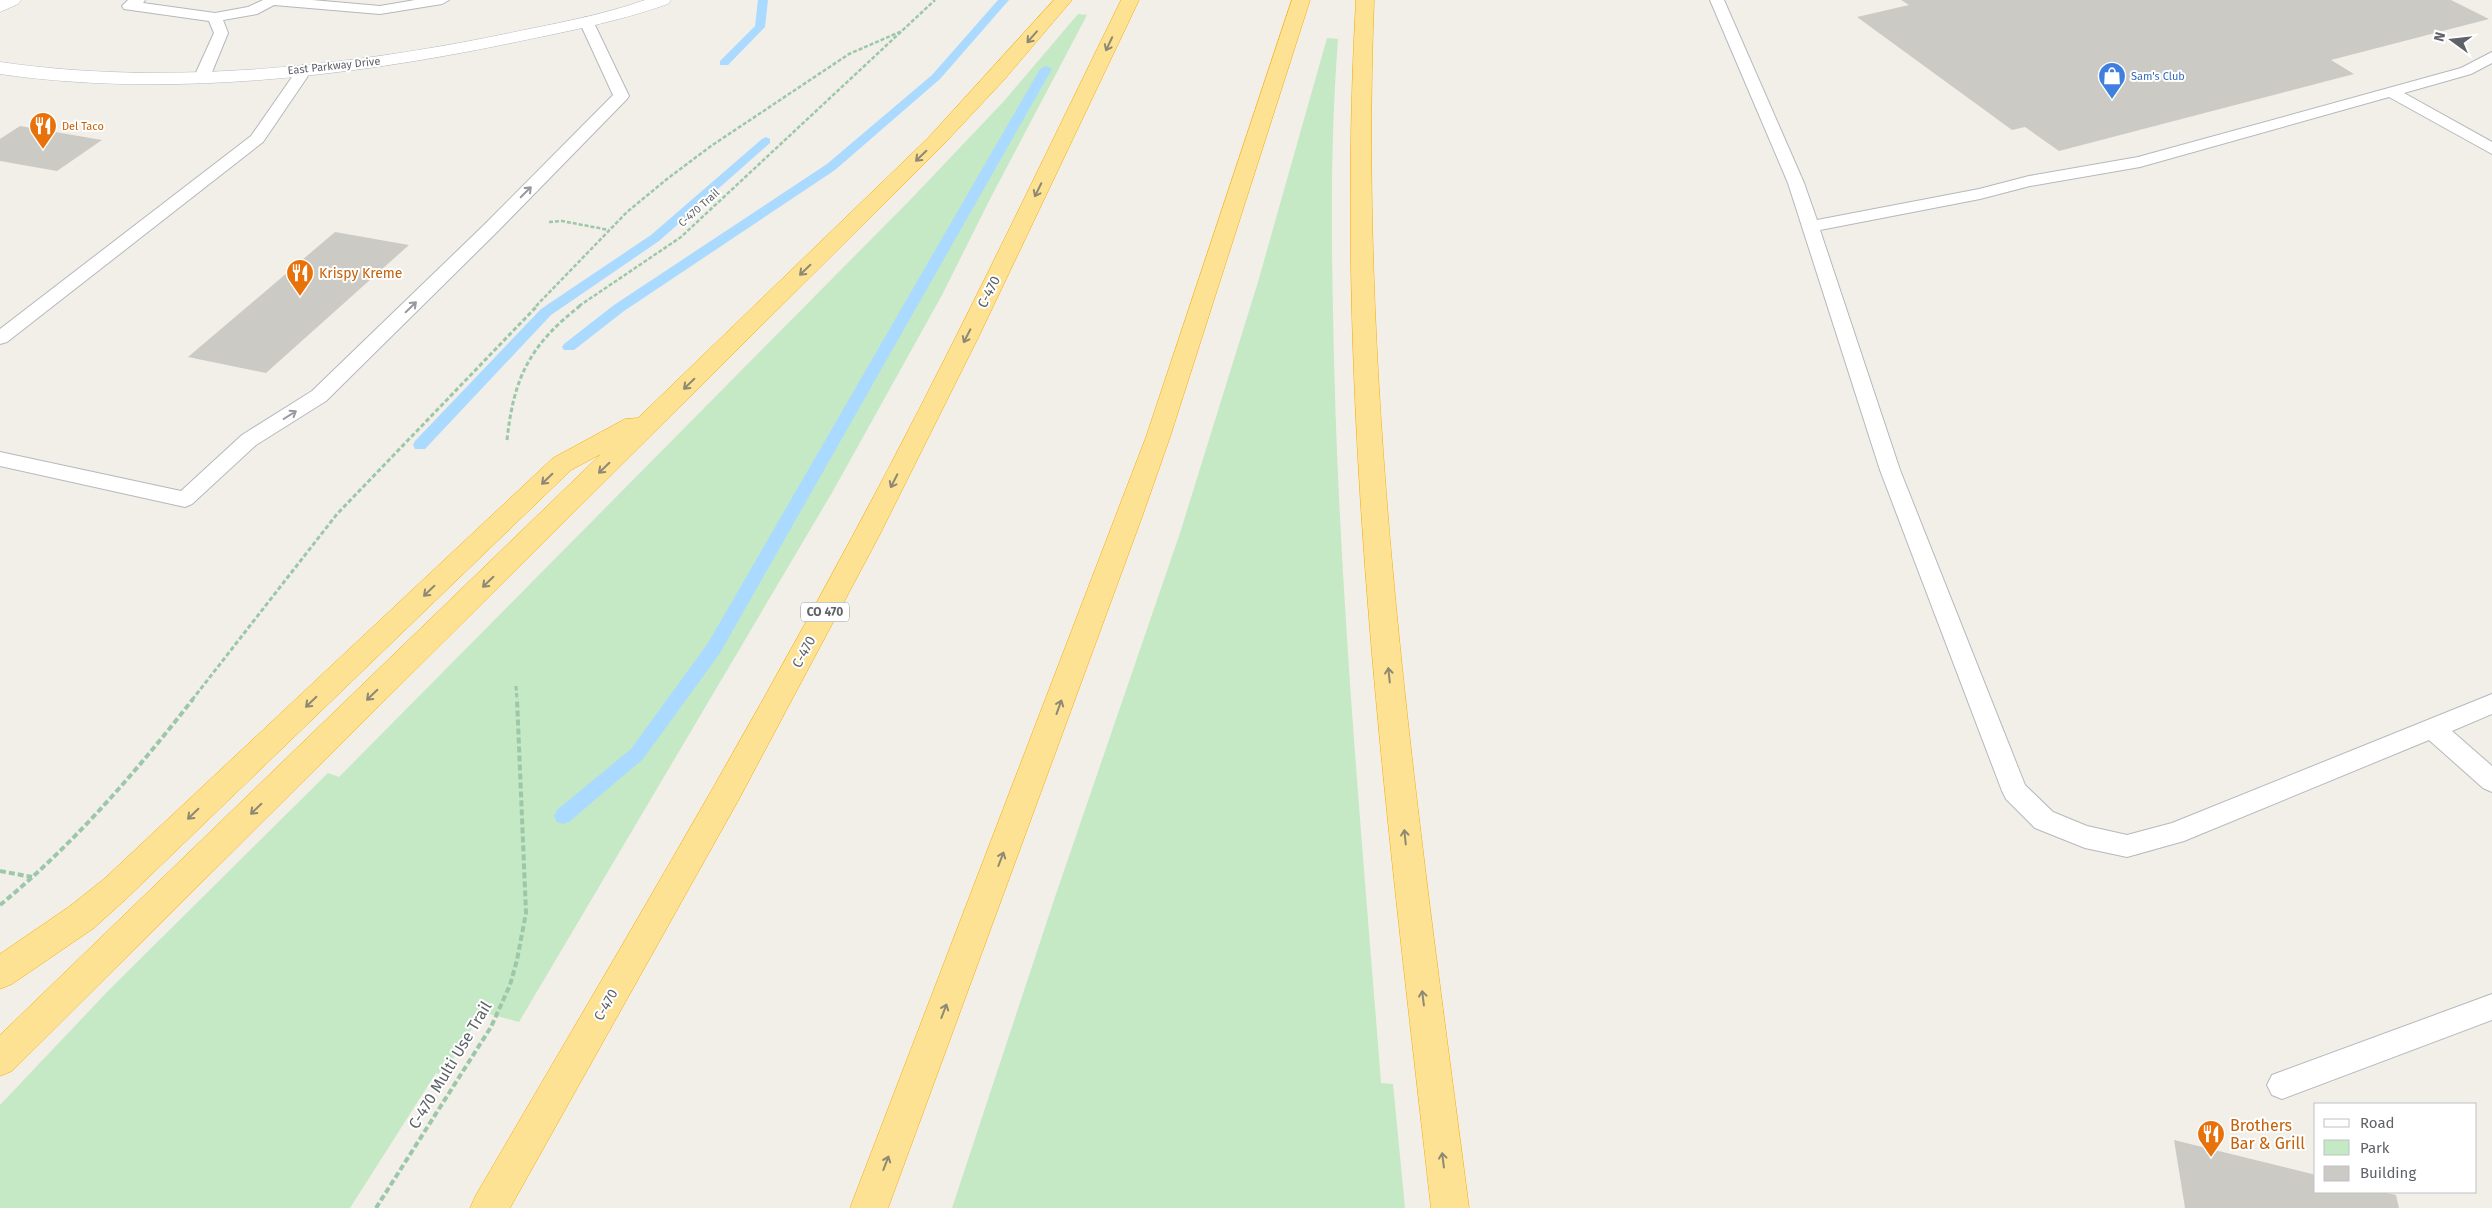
<svg xmlns="http://www.w3.org/2000/svg" width="2492" height="1208" font-family="'Fira Sans',sans-serif">
  <style>
    .green { fill: #c5e8c5 }
    .lines { fill: none; stroke-linecap: round; stroke-linejoin: round }
    .stream { fill: #aadaff; fill-rule: evenodd }
    .building { fill: #cccac5 }
    .lane-casing { stroke: #b5b8bc; stroke-width: 2 }
    .secondary-casing { stroke: #b6babf; stroke-width: 1 }
    .highway-casing { stroke: #f9ab00; stroke-width: 1 }
    .path-far2 { stroke: #9cc7a9; stroke-width: 2.5; stroke-dasharray: 4 2; stroke-linecap: butt }
    .path-far1 { stroke: #9cc7a9; stroke-width: 3; stroke-dasharray: 4.5 2.5; stroke-linecap: butt }
    .path { stroke: #9cc7a9; stroke-width: 4; stroke-dasharray: 6 3; stroke-linecap: butt }
    .lane { fill: #fff; fill-rule: evenodd }
    .secondary { fill: #fff; fill-rule: evenodd }
    .highway { fill: #fde293; fill-rule: evenodd }
    .oneway { stroke: #8e8975 }
    .oneway2 { stroke: #979a9d }
    .labels { text-anchor: middle; dominant-baseline: central; stroke-width: 4; stroke-linejoin: round; paint-order: stroke }
    .far-street-label { font-size: 11px; fill: #5f6368; stroke: #fff }
    .far-shop-label { font-size: 11px; fill: #366cbe; stroke: #fff; text-anchor: start }
    .far-food-label { font-size: 11px; fill: #c56008; stroke: #fff; text-anchor: start }
    .shield { fill: #fff; stroke: #8f9295; stroke-width: 1 }
    .shield-label { font-size: 12px; font-weight: bold; fill: #5f6368 }
    .food-label { font-size: 14px; fill: #c56008; stroke: #fff; text-anchor: start }
    .street-label { font-size: 14px; fill: #5f6368; stroke: #fff }
    .near-street-label { font-size: 16px; fill: #5f6368; stroke: #fff }
    .near-food-label { font-size: 16px; fill: #c56008; stroke: #fff; text-anchor: start }
  </style>
  <rect width="100%" height="100%" fill="#f1efe8"/>
  <!-- green -->
  <path class="green" d="M 1078,14 L 1087,15 L 990,199 L 942,295 L 833,491 L 519,1022 L 482,1012 L 443,1075 L 436,1073 L 350,1208 L 0,1208 L 0,1105 L 109,990 L 328,773 L 339,777 L 913,197 L 1004,101 Z
    M 1327,38 L 1338,39 C 1331,130 1331,221 1333,312 C 1337,570 1361,826 1381,1083 L 1393,1084 L 1405,1208 L 952,1208 L 1055,897 L 1180,533 L 1258,282 Z"/>
  <g class="lines">
    <!-- stream -->
    <path class="stream" d="M 758,0 L 768,0 L 765,27 L 728,65 L 720,65 L 720,61 L 755,26 Z
      M 998,0 L 1009,0 L 940,79 L 835,170 L 624,311 L 574,350 L 564,350 L 562,347 L 564,344 L 614,305 L 827,164 L 932,75 Z
      M 1046,66 L 1052,69 L 720,653 L 643,759 L 569,822 L 563,824 L 557,822 L 554,816 L 557,810 L 631,749 L 708,643 L 1040,69 Z
      M 766,137 L 770,139 L 770,143 L 659,241 L 551,315 L 425,449 L 415,449 L 413,445 L 415,441 L 541,309 L 651,235 L 762,139 Z"/>
  </g>
  <!-- building -->
  <path class="building" d="M 1901,0 L 2451,0 L 2489,19 L 2331,60 L 2354,74 L 2059,151 L 2025,127 L 2012,130 L 1857,17 L 1909,5 Z
    M 20,126 L 102,140 L 57,171 L 0,161 L 0,139 Z
    M 335,232 L 409,245 L 266,373 L 188,357 Z
    M 2174,1140 L 2316,1175 L 2316,1192 L 2382,1192 L 2396,1195 L 2399,1208 L 2185,1208 Z"/>
  <g class="lines">
    <defs>
      <path id="lane" d="M 128,0 L 145,0 L 143,3 L 215,13 L 248,7 L 263,0 L 312,0 L 380,6 L 415,0 L 449,0 L 442,4 L 380,14 L 274,5 L 257,14 L 223,20 L 228,33 L 210,77 L 202,82 L 194,77 L 214,33 L 209,21 L 124,9 L 122,6 Z
        M 1710,0 L 1724,0 L 1804,183 L 1817,220 L 1979,189 L 2029,176 L 2138,157 L 2461,68 L 2492,52 L 2492,63 L 2471,74 L 2404,93 L 2492,142 L 2492,154 L 2389,97 L 2140,167 L 2030,186 L 1980,199 L 1820,230 L 1900,470 L 2025,785 L 2053,812 L 2087,826 L 2127,835 L 2172,823 L 2492,694 L 2492,714 L 2452,731 L 2492,766 L 2492,792 L 2483,788 L 2429,740 L 2184,841 L 2127,857 L 2085,848 L 2035,828 L 2006,799 L 2002,791 L 1880,470 L 1788,183 Z
        M 586,17 L 593,21 L 629,96 L 627,99 L 497,232 L 326,401 L 256,445 L 192,504 L 185,507 L 0,466 L 0,452 L 181,491 L 242,435 L 312,391 L 485,224 L 613,95 L 579,21 Z
        M 304,65 L 312,70 L 263,142 L 7,342 L 0,344 L 0,329 L 251,136 L 299,67 Z
        M 2492,994 L 2492,1020 L 2282,1099 L 2272,1095 L 2267,1085 L 2272,1075 Z"/>
      <path id="secondary" d="M 0,0 L 21,0 L 18,4 L 0,12 Z
        M 645,0 L 671,0 L 668,4 C 617,22 564,32 511,43 C 348,77 165,98 0,74 L 0,62 C 163,86 345,67 505,34 C 552,24 600,16 645,0 Z"/>
      <path id="highway" d="M 1054,0 L 1072,0 L 1003,81 L 942,146 L 12,1071 L 0,1076 L 0,1035 L 601,454 L 571,470 L 126,899 L 94,928 L 12,984 L 0,989 L 0,954 L 70,906 L 104,879 L 553,458 L 625,419 L 638,418 L 928,138 Z
        M 1121,0 L 1139,0 L 979,336 L 879,536 L 739,799 L 510,1208 L 470,1208 L 476,1195 C 603,977 733,760 852,537 C 947,361 1033,180 1121,0 Z
        M 1292,0 L 1310,0 L 1170,437 L 1142,517 L 888,1208 L 850,1208 L 1146,437 Z
        M 1356,0 L 1374,0 C 1358,405 1417,808 1469,1208 L 1431,1208 C 1386,808 1333,404 1356,0 Z"/>
    </defs>
    <!-- lane casing -->
    <use href="#lane" class="lane-casing"/>
    <!-- secondary casing -->
    <use href="#secondary" class="secondary-casing"/>
    <!-- highway casing -->
    <use href="#highway" class="highway-casing"/>
    <!-- path-far2 -->
    <path class="path-far2" d="M 549,222 L 562,221 L 609,230
      M 536,306 L 627,212 L 667,179 L 711,146 L 849,54 L 902,31
      M 579,306 L 681,237 L 935,0"/>
    <!-- path-far1 -->
    <path class="path-far1" d="M 507,440 C 514,376 530,345 581,305
      M 516,686 L 517,700
      M 192,700 L 337,514 L 538,305"/>
    <!-- path -->
    <path class="path" d="M 0,871 L 32,877
      M 0,905 C 73,845 135,773 193,699
      M 376,1208 L 491,1027 L 510,985 L 517,960 L 526,913 L 517,699"/>
    <!-- lane -->
    <use href="#lane" class="lane"/>
    <!-- secondary -->
    <use href="#secondary" class="secondary"/>
    <!-- highway -->
    <use href="#highway" class="highway"/>
  </g>
  <!-- one-way arrows -->
  <defs><path id="oneway-shaft" d="M-6 0H5M1.5-3L5.5 0L1.5 3" fill="none" stroke-width="1.6" stroke-linecap="round" stroke-linejoin="round" transform="scale(1.25)"/></defs>
  <g class="oneway">
    <use href="#oneway-shaft" transform="translate(1032 37) rotate(131)"/>
    <use href="#oneway-shaft" transform="translate(1109 44) rotate(115)"/>
    <use href="#oneway-shaft" transform="translate(921 156) rotate(136)"/>
    <use href="#oneway-shaft" transform="translate(1038 190) rotate(116)"/>
    <use href="#oneway-shaft" transform="translate(805 270) rotate(136)"/>
    <use href="#oneway-shaft" transform="translate(967 336) rotate(117)"/>
    <use href="#oneway-shaft" transform="translate(689 384) rotate(136)"/>
    <use href="#oneway-shaft" transform="translate(604 468) rotate(136)"/>
    <use href="#oneway-shaft" transform="translate(547 479) rotate(136)"/>
    <use href="#oneway-shaft" transform="translate(894 481) rotate(117)"/>
    <use href="#oneway-shaft" transform="translate(488 582) rotate(136)"/>
    <use href="#oneway-shaft" transform="translate(429 591) rotate(136)"/>
    <use href="#oneway-shaft" transform="translate(1389 675) rotate(-96)"/>
    <use href="#oneway-shaft" transform="translate(372 695) rotate(136)"/>
    <use href="#oneway-shaft" transform="translate(311 702) rotate(136)"/>
    <use href="#oneway-shaft" transform="translate(1059 707) rotate(-70)"/>
    <use href="#oneway-shaft" transform="translate(256 809) rotate(136)"/>
    <use href="#oneway-shaft" transform="translate(193 814) rotate(136)"/>
    <use href="#oneway-shaft" transform="translate(1405 837) rotate(-96)"/>
    <use href="#oneway-shaft" transform="translate(1001 859) rotate(-69)"/>
    <use href="#oneway-shaft" transform="translate(1423 998) rotate(-97)"/>
    <use href="#oneway-shaft" transform="translate(944 1011) rotate(-69)"/>
    <use href="#oneway-shaft" transform="translate(1443 1160) rotate(-97)"/>
    <use href="#oneway-shaft" transform="translate(886 1163) rotate(-69)"/>
  </g>
  <g class="oneway2">
    <use href="#oneway-shaft" transform="translate(526 192) rotate(-45)"/>
    <use href="#oneway-shaft" transform="translate(411 307) rotate(-44)"/>
    <use href="#oneway-shaft" transform="translate(290 415) rotate(-32)"/>
  </g>
  <!-- icons -->
  <defs>
    <symbol id="shop-pin" viewBox="-11 -11 22 30"><path d="M0 17L-7.5 6A9.5 9.5 0 1 1 7.5 6Z" fill="#3f7fe0" stroke="#fff"/><path d="M-5-2.5h2.3a2.7 3.5 0 0 1 5.4 0H5L5.5 6h-11ZM-1.5-2.5h3a1.5 2.3 0 0 0-3 0Z" fill="#fff"/></symbol>
    <symbol id="restaurant-pin" viewBox="-11 -11 22 30"><path d="M0 17L-7.5 6A9.5 9.5 0 1 1 7.5 6Z" fill="#e8710a" stroke="#fff"/><path d="M-5-6h1v4h1v-4h1v4h1v-4h1v5L-1.5 .5V6h-2V.5L-5-1ZM5-6V6H3V1.5H1.5Q1.5-4 5-6Z" fill="#fff"/></symbol>
  </defs>
  <g fill-rule="evenodd">
    <use href="#shop-pin" x="2096" y="60" width="32" height="43"/>
    <use href="#restaurant-pin" x="27" y="110" width="32" height="43"/>
    <use href="#restaurant-pin" x="284" y="257" width="32" height="43"/>
    <use href="#restaurant-pin" x="2195" y="1118" width="32" height="43"/>
  </g>
  <g class="labels">
    <!-- far-street labels -->
    <g class="far-street-label">
      <text transform="translate(334 66) rotate(-6)">East Parkway Drive</text>
      <text transform="translate(699 208) rotate(-42)">C-470 Trail</text>
    </g>
    <!-- far-shop labels -->
    <g class="far-shop-label">
      <text x="2131" y="76">Sam's Club</text>
    </g>
    <!-- far-food labels -->
    <g class="far-food-label">
      <text x="62" y="126">Del Taco</text>
    </g>
    <!-- shield labels -->
    <rect class="shield" x="801" y="602.5" width="48" height="19" rx="4"/>
    <g class="shield-label">
      <text x="825" y="612">CO 470</text>
    </g>
    <!-- food labels -->
    <g class="food-label">
      <text x="319" y="273">Krispy Kreme</text>
    </g>
    <!-- street labels -->
    <g class="street-label">
      <text transform="translate(989 292) rotate(-63)">C-470</text>
      <text transform="translate(804 652) rotate(-62)">C-470</text>
      <text transform="translate(606 1005) rotate(-61)">C-470</text>
    </g>
    <!-- near-street labels -->
    <g class="near-street-label">
      <text transform="translate(450 1065) rotate(-59)">C-470 Multi Use Trail</text>
    </g>
    <!-- near-food labels -->
    <g class="near-food-label">
      <text x="2230" y="1125">Brothers<tspan x="2230" dy="18">Bar &amp; Grill</tspan></text>
    </g>
  </g>
  <!-- legend -->
  <rect x="2314" y="1103" width="162" height="90" fill="#ffffff" stroke="#bfc1c3"/>
  <rect x="2324" y="1119" width="25" height="8" fill="#ffffff" stroke="#bfc1c3"/>
  <text x="2360" y="1128" font-size="15" fill="#5f6368">Road</text>
  <rect x="2324" y="1140" width="25" height="15" fill="#c5e8c5" stroke="#bfc1c3"/>
  <text x="2360" y="1153" font-size="15" fill="#5f6368">Park</text>
  <rect x="2324" y="1166" width="25" height="15" fill="#cccac5" stroke="#bfc1c3"/>
  <text x="2360" y="1178" font-size="15" fill="#5f6368">Building</text>
  <!-- north arrow -->
  <g transform="translate(2452 40) rotate(285)" stroke="#ffffff" stroke-width="4" paint-order="stroke">
  <path d="M0-4L9 19L0 12L-9 19Z" fill="#5f6368"/>
  <text y="-8" font-size="14" font-weight="bold" text-anchor="middle" fill="#5f6368">N</text>
  </g>
</svg>
